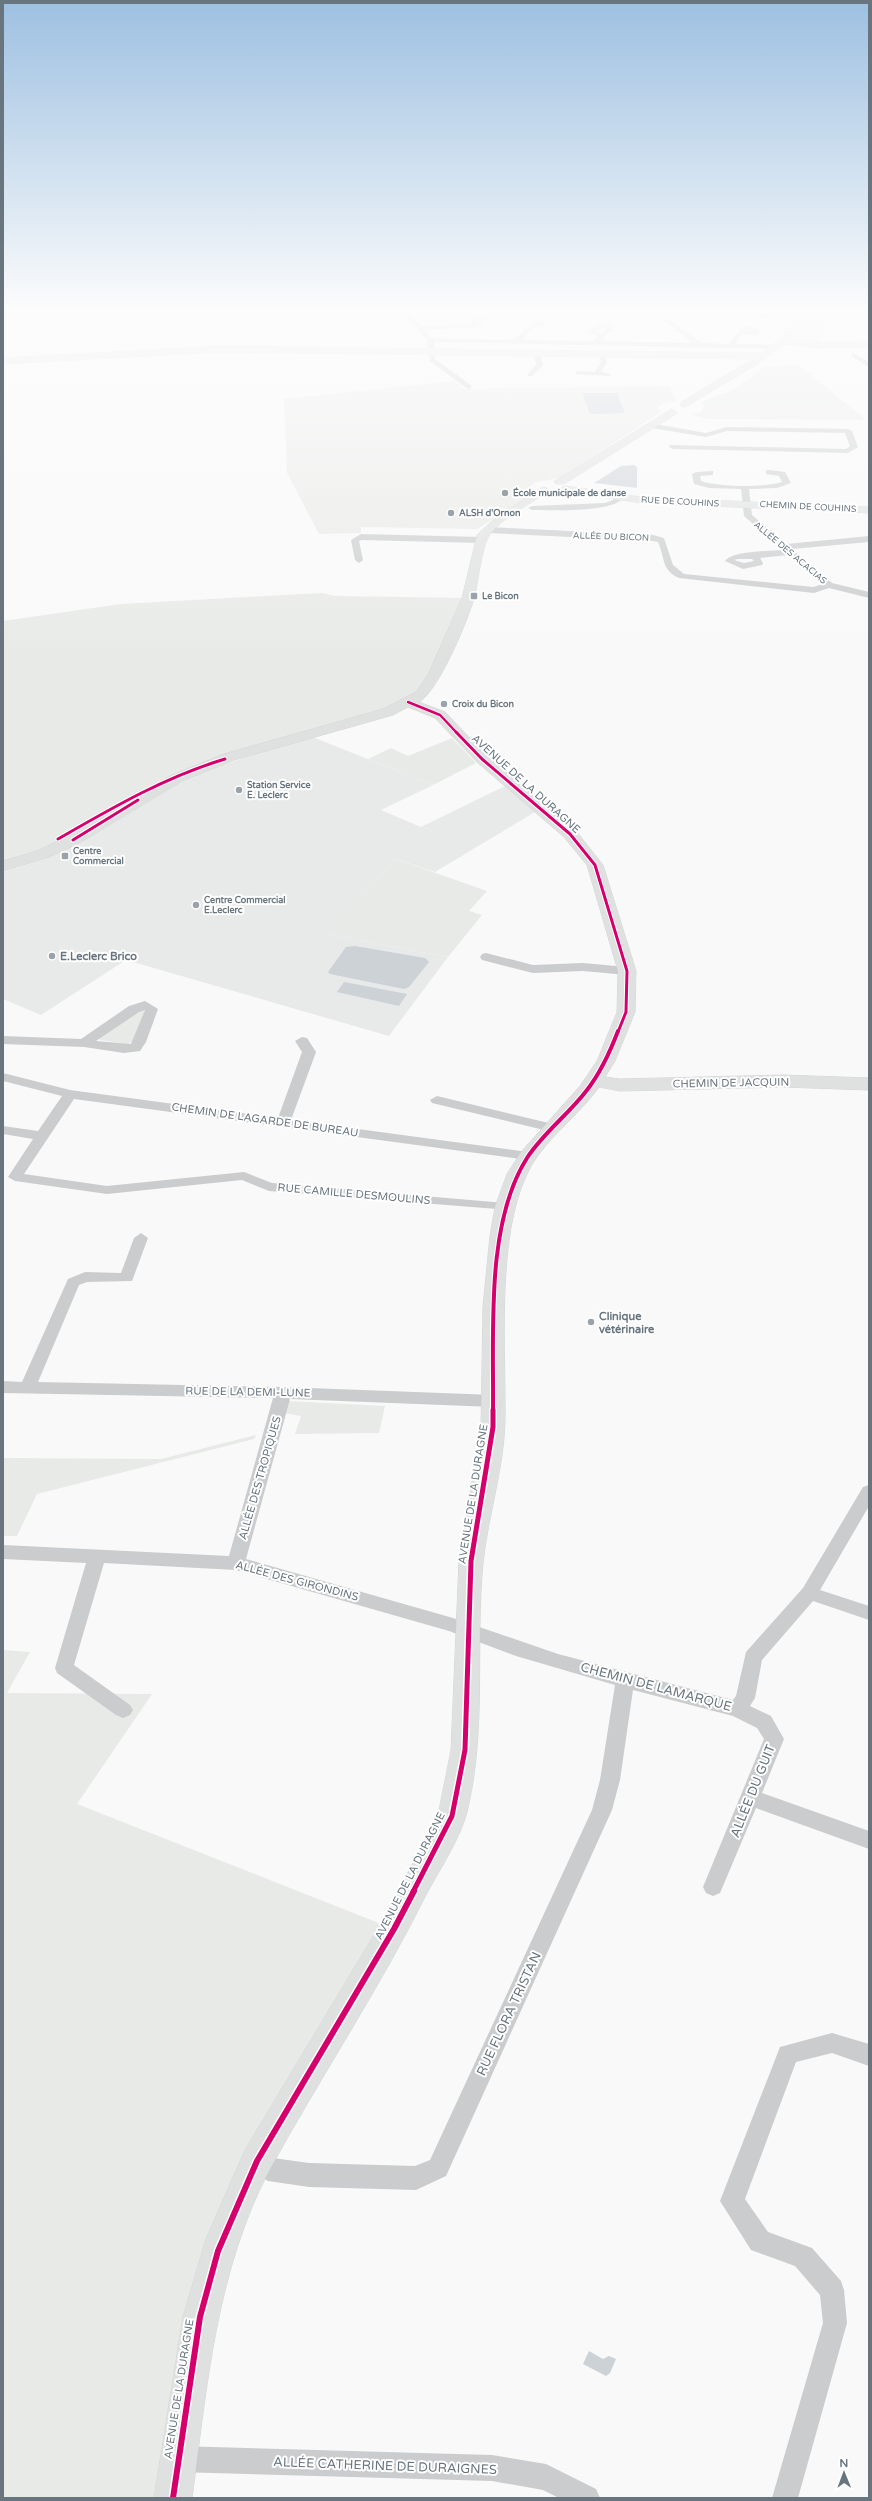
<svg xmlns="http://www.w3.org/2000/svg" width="872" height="2501" font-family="'Varela Round',sans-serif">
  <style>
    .built { fill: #e8e9e9 }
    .green { fill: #e8eae7 }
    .water { fill: #ccd2d6 }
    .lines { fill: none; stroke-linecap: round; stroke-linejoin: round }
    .secondary-casing { stroke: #d5d6d6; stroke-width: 1 }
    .street { fill: #cacccd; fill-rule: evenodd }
    .secondary { fill: #dfe0e0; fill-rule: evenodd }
    .cycleway-far4-casing { stroke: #fff; stroke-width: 4 }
    .cycleway-far3-casing { stroke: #fff; stroke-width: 5 }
    .cycleway-far2-casing { stroke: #fff; stroke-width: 6 }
    .cycleway-far1-casing { stroke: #fff; stroke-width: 8 }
    .cycleway-casing { stroke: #fff; stroke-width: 9 }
    .cycleway-far4 { stroke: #d6006c; stroke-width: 2.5 }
    .cycleway-far3 { stroke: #d6006c; stroke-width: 3 }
    .cycleway-far2 { stroke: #d6006c; stroke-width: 4 }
    .cycleway-far1 { stroke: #d6006c; stroke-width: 5 }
    .cycleway { stroke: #d6006c; stroke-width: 6 }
    .poi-dot { fill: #9ba3aa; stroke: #fff; stroke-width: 1.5 }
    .labels { text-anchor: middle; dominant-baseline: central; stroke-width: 4; stroke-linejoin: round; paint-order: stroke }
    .far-poi-label { font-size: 9px; font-weight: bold; fill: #68757f; stroke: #fff; text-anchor: start }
    .far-street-label { font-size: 9px; fill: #68757f; stroke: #fff }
    .street-label { font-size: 11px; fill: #68757f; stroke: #fff }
    .poi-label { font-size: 11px; font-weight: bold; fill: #68757f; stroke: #fff; text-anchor: start }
    .near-street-label { font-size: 13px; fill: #68757f; stroke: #fff }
  </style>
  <rect width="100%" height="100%" fill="#f9f9f9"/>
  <!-- built -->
  <path class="built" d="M 799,365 L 866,420 L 706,419 L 693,415 L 701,412 L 704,407 L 702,402 L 735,389 L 764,367 Z
    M 310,736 L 433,785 L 381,810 L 421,827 L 505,786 L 535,812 L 435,872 L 396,859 L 327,934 L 448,957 L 389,1036 L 126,960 L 41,1015 L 3,999 L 3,872 L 44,859 L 183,778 Z"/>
  <!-- green -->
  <path class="green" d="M 809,310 L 837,310 L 830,327 L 817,341 L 806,342 L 795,338 Z
    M 454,381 L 464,389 L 670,386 L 676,401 L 664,403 L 657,407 L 661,412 L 560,478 L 535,482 L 530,487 L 533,490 L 532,494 L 477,529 L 361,527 L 361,533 L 319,534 L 287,473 L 284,399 Z
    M 322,593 L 335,596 L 468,598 L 435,675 L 408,702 L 229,757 L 177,778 L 85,833 L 3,866 L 3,621 L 121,604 Z
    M 452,738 L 476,763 L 433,785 L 368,759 L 391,748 L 408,756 Z
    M 120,852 L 127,853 L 130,858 L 120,863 L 108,860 L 110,855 Z
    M 396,859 L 487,891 L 469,911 L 482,915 L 448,957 L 327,934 Z
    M 137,1010 L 145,1011 L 134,1041 L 128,1044 L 100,1040 L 99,1038 Z
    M 287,1401 L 385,1406 L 379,1433 L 295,1434 L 301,1416 L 284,1413 Z
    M 256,1435 L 254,1439 L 37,1494 L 17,1536 L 3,1536 L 3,1458 L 161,1459 Z
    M 3,1650 L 30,1652 L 7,1693 L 152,1694 L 77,1804 L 394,1929 L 257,2161 L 173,2498 L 3,2498 Z"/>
  <!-- water -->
  <path class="water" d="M 582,393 L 617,393 L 625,413 L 590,414 Z
    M 634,465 L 637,467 L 637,488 L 594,483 L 621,466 Z
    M 355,946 L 425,958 L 429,962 L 409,987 L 404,989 L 330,974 L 328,972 L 346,947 Z
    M 344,982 L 407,994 L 399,1006 L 337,992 Z
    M 589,2351 L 603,2359 L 609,2356 L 616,2359 L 610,2373 L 606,2376 L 583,2364 Z"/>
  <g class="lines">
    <defs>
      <path id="secondary" d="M 801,310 L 810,310 L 800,327 L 790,339 L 820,342 L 869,341 L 869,347 L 820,348 L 785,344 L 756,365 L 685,407 L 681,406 L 681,402 L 753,359 L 219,352 L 3,364 L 3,358 L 219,346 L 761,353 C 778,342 791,328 801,310 Z
        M 672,409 L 677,412 L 676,414 L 564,484 L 556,484 L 554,482 Z
        M 566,486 L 641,497 L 869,507 L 869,513 L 641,503 L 562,491 L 560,489 Z
        M 543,487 L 547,488 L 547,492 C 532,503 497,521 489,536 C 482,547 478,581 475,595 C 469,618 438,692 419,702 L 445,712 L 487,756 L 576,831 L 603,865 L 636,971 L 635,1012 L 615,1061 L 605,1077 L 620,1079 L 783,1075 L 869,1078 L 869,1090 L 783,1087 L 620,1091 L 599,1087 C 578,1117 543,1140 527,1174 C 496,1239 506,1349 505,1421 C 504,1468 488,1516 483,1563 C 475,1646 487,1730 467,1812 C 461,1837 440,1869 427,1893 C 380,1988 321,2076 270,2169 C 216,2271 207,2386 192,2498 L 154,2498 L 183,2317 L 206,2239 L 245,2150 L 383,1920 L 438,1815 L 451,1750 L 459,1561 L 481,1427 L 483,1306 L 490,1236 L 495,1207 L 507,1174 L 521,1152 L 580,1086 L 597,1061 L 617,1012 L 618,971 L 587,865 L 564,837 L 477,762 L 435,718 L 408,707 L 393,715 L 234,760 L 182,781 L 79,843 L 49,857 L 3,871 L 3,861 L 37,851 L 67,837 L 172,775 L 224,754 L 383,709 L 416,692 L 428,675 L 462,598 L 477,535 L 495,518 Z"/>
    </defs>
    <!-- secondary casing -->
    <use href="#secondary" class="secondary-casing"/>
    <!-- street -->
    <path class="street" d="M 399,310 L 406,310 L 421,326 L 466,324 L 477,315 L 488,318 L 477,327 L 424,330 L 432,338 L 514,340 L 535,319 L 547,322 L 543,327 L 532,328 L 522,340 L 593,341 L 598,336 L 584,332 L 606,322 L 616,325 L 600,341 L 693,343 L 654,313 L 640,310 L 719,314 L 721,317 L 663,314 L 701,343 L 729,344 L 743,326 L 762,330 L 757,336 L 742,334 L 736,344 L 775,345 L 778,347 L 775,349 L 434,342 L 435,359 L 472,386 L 469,390 L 430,361 L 427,340 ZM 607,326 L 602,333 L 594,331 Z
      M 722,310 L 769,314 L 772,316 L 769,318 L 720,313 Z
      M 537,352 L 540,354 L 543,365 L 532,376 L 528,376 L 528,374 L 536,365 L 534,354 Z
      M 601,352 L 604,354 L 607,362 L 601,372 L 610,374 L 610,376 L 575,374 L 577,371 L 595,372 L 601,362 L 598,354 Z
      M 853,353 L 869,362 L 869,367 L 851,356 Z
      M 649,423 L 706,433 L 727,427 L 848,429 L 852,431 L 858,447 L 848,453 L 673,449 L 669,447 L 670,445 L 846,449 L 850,446 L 845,433 L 727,431 L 706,437 L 646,427 L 645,425 Z
      M 769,470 L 785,472 L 791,483 L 777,488 L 749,489 L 752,515 L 786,544 L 869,536 L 869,542 L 792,549 L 832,583 L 869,592 L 869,598 L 829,588 L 814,593 L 679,578 C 661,570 665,557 658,542 L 653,541 L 487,533 L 483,530 L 487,527 L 653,535 L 664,538 L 673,565 L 684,574 L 813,587 L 823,584 L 788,555 L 760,558 L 763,563 L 762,565 L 743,569 L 725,561 C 732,551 769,551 783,550 L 744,516 L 741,489 L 709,488 L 694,484 L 692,474 L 696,472 L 713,471 L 713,475 L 700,476 L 701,481 C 720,487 763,488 782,482 L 779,476 L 766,474 L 766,470 ZM 738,559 L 752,559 L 754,561 L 744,563 L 734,560 Z
      M 616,496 L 623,498 C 612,513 552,510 532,510 L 528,508 L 532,506 L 605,503 L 613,500 Z
      M 361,534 L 481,537 L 485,540 L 481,543 L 362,540 L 359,541 L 363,560 L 359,563 L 355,560 L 351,540 Z
      M 486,953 L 533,965 L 583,963 L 627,967 L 633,971 L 627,975 L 583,971 L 533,973 L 482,960 L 480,957 L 482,954 Z
      M 145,1001 L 158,1009 L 146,1042 L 140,1051 L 124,1053 L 84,1047 L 3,1044 L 3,1036 L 81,1039 L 129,1006 ZM 145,1010 L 131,1044 L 96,1041 L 139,1012 Z
      M 302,1037 L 307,1038 L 316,1052 L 291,1120 L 528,1152 L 535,1156 L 528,1160 L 74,1099 L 24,1174 L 107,1186 L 244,1172 L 272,1183 L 505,1203 L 510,1204 L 512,1207 L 510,1210 L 269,1191 L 242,1180 L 107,1194 L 15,1181 L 8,1177 L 33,1139 L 3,1134 L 3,1126 L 38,1131 L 62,1096 L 3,1081 L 3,1073 L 70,1090 L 278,1118 L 302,1052 L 295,1041 Z
      M 437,1096 L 557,1125 L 559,1128 L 552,1132 L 432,1103 L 430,1100 Z
      M 141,1233 L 148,1238 L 132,1281 L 87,1282 L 79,1285 L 38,1382 L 283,1387 L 494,1395 L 500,1397 L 502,1401 L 500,1405 L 494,1407 L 290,1399 L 246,1559 L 453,1618 L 558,1654 L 733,1700 L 736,1696 L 746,1652 L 803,1588 L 863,1487 L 869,1485 L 869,1506 L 820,1590 L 869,1606 L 869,1620 L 813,1601 L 762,1660 L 755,1698 L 750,1706 L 771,1716 L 784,1739 L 762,1793 L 869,1831 L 869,1849 L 756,1808 L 720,1893 L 713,1896 L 706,1893 L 703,1887 L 764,1739 L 757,1728 L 733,1716 L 633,1690 L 620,1780 L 612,1810 L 446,2176 L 416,2190 L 309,2187 L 268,2181 L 249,2169 L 245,2161 L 249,2153 L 257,2150 L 273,2158 L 309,2163 L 415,2166 L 430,2160 L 592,1810 L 600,1780 L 615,1685 L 516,1656 L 449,1631 L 236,1570 L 104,1563 L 74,1665 L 130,1705 L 133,1710 L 130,1715 L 123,1718 L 116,1715 L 57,1673 L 55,1668 L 86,1563 L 3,1559 L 3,1545 L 229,1556 L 273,1398 L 3,1393 L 3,1381 L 22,1382 L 68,1279 L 85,1272 L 121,1273 L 134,1238 Z
      M 832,2033 L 869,2044 L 869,2066 L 832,2053 L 796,2062 L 745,2199 L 768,2232 L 812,2248 L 841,2281 L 844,2290 L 847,2323 L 798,2498 L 772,2498 L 823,2323 L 820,2295 L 795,2266 L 751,2250 L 720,2201 L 780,2047 Z
      M 177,2446 L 492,2455 L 546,2464 L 596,2489 L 600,2498 L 559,2498 L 543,2490 L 492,2481 L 177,2472 L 168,2468 L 164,2459 L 168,2450 Z"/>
    <!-- secondary -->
    <use href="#secondary" class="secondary"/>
    <defs>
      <path id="cycleway-far4" d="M 408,702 L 440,715 L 457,733"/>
      <path id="cycleway-far3" d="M 456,732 L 482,759 L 570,834 L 595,865 L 627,971 L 626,1012 L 618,1032
        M 58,839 C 112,808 165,777 225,759
        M 73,840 L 138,800"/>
      <path id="cycleway-far2" d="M 493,1411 C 494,1335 485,1224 527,1158 C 543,1133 569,1114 587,1090 C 601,1072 610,1052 618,1031"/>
      <path id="cycleway-far1" d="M 413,1892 L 452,1816 L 465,1750 L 471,1561 L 493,1427 L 493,1410"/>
      <path id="cycleway" d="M 173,2498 L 200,2317 L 218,2251 L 257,2161 L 394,1929 L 414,1891"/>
    </defs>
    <!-- cycleway-far4 casing -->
    <use href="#cycleway-far4" class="cycleway-far4-casing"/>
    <!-- cycleway-far3 casing -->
    <use href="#cycleway-far3" class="cycleway-far3-casing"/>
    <!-- cycleway-far2 casing -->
    <use href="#cycleway-far2" class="cycleway-far2-casing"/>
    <!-- cycleway-far1 casing -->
    <use href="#cycleway-far1" class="cycleway-far1-casing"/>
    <!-- cycleway casing -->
    <use href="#cycleway" class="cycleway-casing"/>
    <!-- cycleway-far4 -->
    <use href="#cycleway-far4" class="cycleway-far4"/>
    <!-- cycleway-far3 -->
    <use href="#cycleway-far3" class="cycleway-far3"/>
    <!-- cycleway-far2 -->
    <use href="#cycleway-far2" class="cycleway-far2"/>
    <!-- cycleway-far1 -->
    <use href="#cycleway-far1" class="cycleway-far1"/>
    <!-- cycleway -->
    <use href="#cycleway" class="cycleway"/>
  </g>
  <!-- sky -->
  <linearGradient id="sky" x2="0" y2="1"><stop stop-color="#9dc0e1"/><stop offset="0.47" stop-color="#fcfcfc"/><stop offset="1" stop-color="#fcfcfc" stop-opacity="0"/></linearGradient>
  <rect width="872" height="660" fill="url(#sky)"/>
  <!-- markers -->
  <g class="poi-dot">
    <circle cx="505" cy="493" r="4"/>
    <circle cx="451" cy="513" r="4"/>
    <rect x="470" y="592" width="8" height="8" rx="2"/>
    <circle cx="444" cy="704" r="4"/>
    <circle cx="239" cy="790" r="4"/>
    <rect x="61" y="852" width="8" height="8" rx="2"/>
    <circle cx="196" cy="905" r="4"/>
    <circle cx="52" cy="956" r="4"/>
    <circle cx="591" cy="1322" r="4"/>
  </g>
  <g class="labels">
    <!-- far-poi labels -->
    <g class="far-poi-label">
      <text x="513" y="493">École municipale de danse</text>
      <text x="459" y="513">ALSH d'Ornon</text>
      <text x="482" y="596">Le Bicon</text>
      <text x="452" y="704">Croix du Bicon</text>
      <text x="247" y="785">Station Service<tspan x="247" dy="10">E. Leclerc</tspan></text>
      <text x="73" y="851">Centre<tspan x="73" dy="10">Commercial</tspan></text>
      <text x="204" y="900">Centre Commercial<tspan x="204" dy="10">E.Leclerc</tspan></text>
    </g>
    <!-- far-street labels -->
    <g class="far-street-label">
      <text transform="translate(680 502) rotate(3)">RUE DE COUHINS</text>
      <text transform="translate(808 507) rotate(3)">CHEMIN DE COUHINS</text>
      <text transform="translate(611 537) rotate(2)">ALLÉE DU BICON</text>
      <text transform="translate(790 553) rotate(40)">ALLÉE DES ACACIAS</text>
    </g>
    <!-- street labels -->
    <g class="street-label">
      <text transform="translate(526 784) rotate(42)">AVENUE DE LA DURAGNE</text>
      <text transform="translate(731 1083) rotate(-1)">CHEMIN DE JACQUIN</text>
      <text transform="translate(265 1120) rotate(8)">CHEMIN DE LAGARDE DE BUREAU</text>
      <text transform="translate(354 1194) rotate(5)">RUE CAMILLE DESMOULINS</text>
      <text transform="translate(248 1392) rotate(1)">RUE DE LA DEMI-LUNE</text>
      <text transform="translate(260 1478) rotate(-74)">ALLÉE DES TROPIQUES</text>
      <text transform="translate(473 1494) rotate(-81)">AVENUE DE LA DURAGNE</text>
      <text transform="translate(297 1581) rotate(15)">ALLÉE DES GIRONDINS</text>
      <text transform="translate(410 1876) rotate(-63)">AVENUE DE LA DURAGNE</text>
      <text transform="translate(179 2389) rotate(-81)">AVENUE DE LA DURAGNE</text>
    </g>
    <!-- poi labels -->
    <g class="poi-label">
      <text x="60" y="956">E.Leclerc Brico</text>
      <text x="599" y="1316">Clinique<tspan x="599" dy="13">vétérinaire</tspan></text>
    </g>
    <!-- near-street labels -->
    <g class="near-street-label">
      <text transform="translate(656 1687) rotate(15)">CHEMIN DE LAMARQUE</text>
      <text transform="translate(753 1791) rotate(-68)">ALLÉE DU GUIT</text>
      <text transform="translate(509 2014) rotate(-65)">RUE FLORA TRISTAN</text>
      <text transform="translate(385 2466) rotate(2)">ALLÉE CATHERINE DE DURAIGNES</text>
    </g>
  </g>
  <!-- border -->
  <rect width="872" height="2501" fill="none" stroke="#68757f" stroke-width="8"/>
  <!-- north arrow -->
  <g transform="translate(844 2473) rotate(359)" stroke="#ffffff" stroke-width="3" paint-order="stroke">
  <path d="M0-3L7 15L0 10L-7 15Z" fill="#68757f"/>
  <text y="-6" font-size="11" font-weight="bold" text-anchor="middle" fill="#68757f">N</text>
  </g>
</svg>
